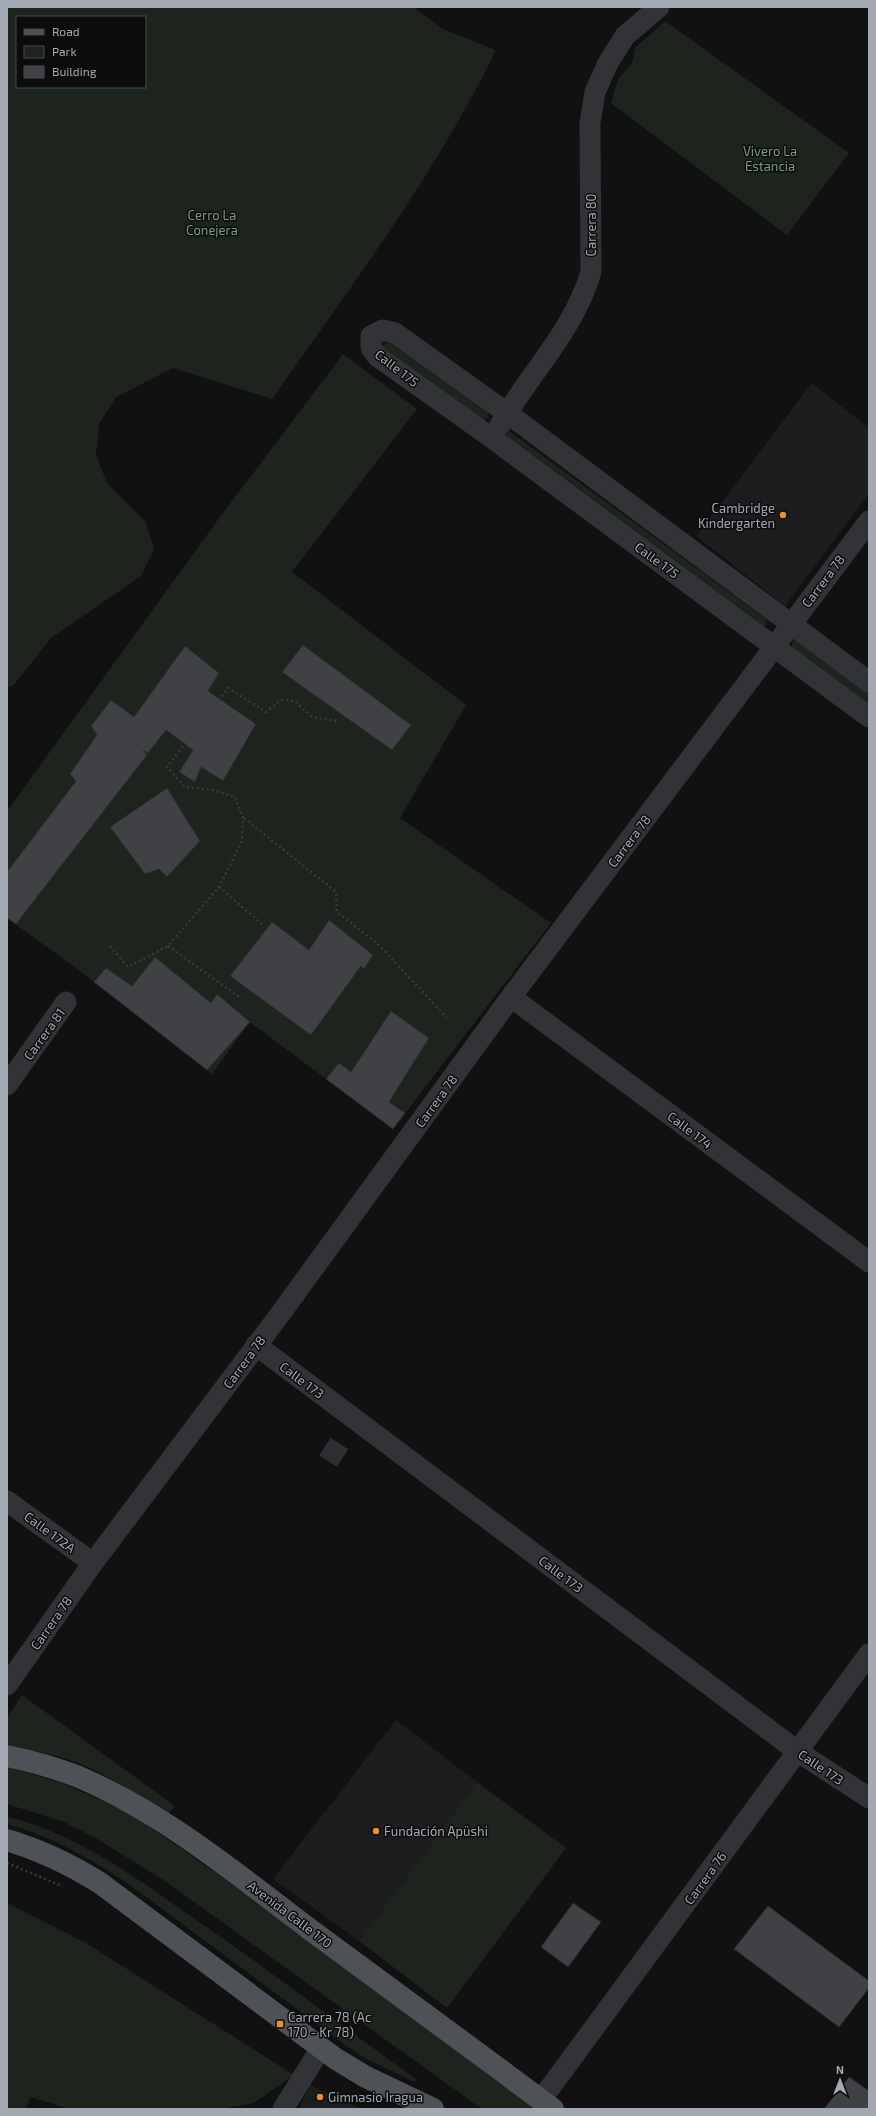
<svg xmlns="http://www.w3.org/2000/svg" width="876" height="2116" font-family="'Exo 2',sans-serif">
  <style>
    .built { fill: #1d1d1f }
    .green { fill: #1d241d; fill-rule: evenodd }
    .building { fill: #404145; stroke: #2b2b2e }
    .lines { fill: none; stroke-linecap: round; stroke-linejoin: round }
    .minor-tunnel { stroke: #2e2f32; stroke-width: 21; stroke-dasharray: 21 10; stroke-linecap: butt }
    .path { stroke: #383a3e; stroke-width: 2.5; stroke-dasharray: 2 3; stroke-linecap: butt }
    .minor { stroke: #323337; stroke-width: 21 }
    .major { stroke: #4e5156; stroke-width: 22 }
    .poi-dot { fill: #e69335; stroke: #0c0c0d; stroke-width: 1.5 }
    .labels { text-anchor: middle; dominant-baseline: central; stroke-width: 3; stroke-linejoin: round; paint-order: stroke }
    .park-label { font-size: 13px; fill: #7d9c7b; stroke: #0c0c0d }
    .street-label { font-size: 13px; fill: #a3a9b2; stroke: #0c0c0d }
    .poi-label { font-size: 13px; fill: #a3a9b2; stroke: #0c0c0d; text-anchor: start }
  </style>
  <rect width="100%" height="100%" fill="#111112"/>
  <!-- built -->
  <path class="built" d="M 812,383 L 869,428 L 869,494 L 785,606 L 696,536 Z
    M 396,1720 L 477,1782 L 359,1941 L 273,1879 Z
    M 310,2085 L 362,2109 L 299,2109 Z"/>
  <!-- green -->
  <path class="green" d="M 7,7 L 413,7 L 443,29 L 496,50 C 436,174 351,286 272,399 L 173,368 L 116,397 L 99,424 L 96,455 L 107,483 L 146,522 L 154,549 L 141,576 L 51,638 L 13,686 L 7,687 ZM 17,17 L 145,17 L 145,87 L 17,87 Z
    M 665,21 L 849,153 L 787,235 L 611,103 L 618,79 L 632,63 L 635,48 Z
    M 386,342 L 391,343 L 488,411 L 489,418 L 484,420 L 385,351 L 383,346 Z
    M 343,354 L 417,409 L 292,572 L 466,705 L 400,818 L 551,923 L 393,1129 L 250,1022 L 212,1074 L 84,974 L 7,918 L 7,811 L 220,517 Z
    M 509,431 L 766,619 L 767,625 L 764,626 L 506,435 Z
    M 795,640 L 799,641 L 869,693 L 869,706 L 792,649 L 792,642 Z
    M 22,1695 L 175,1806 L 169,1814 C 140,1796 110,1776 78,1763 C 55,1754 31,1751 7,1744 L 7,1718 Z
    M 7,1767 L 62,1783 L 130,1813 L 286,1922 L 539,2109 L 482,2109 L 165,1881 L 94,1837 L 64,1822 L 7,1804 Z
    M 477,1782 L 566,1848 L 447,2008 L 359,1941 Z
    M 7,1817 C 76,1833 135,1877 192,1917 C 268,1969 342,2026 417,2080 L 415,2082 L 368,2060 L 348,2047 L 123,1880 C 87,1857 48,1835 7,1824 Z
    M 7,1903 L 86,1943 L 294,2075 L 254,2103 L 220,2109 L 70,2109 L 30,2097 L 26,2109 L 7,2109 Z"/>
  <!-- building -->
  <path class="building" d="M 303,645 L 411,725 L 392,750 L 282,672 Z
    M 185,646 L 219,673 L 208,691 L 256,724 L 223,781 L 201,767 L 195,782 L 179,772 L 193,750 L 166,730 L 148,753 L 143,750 L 147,755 L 16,924 L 7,918 L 7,872 L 76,781 L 70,774 L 97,735 L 91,726 L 111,700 L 134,717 Z
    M 167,788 L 200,841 L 167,877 L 159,869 L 145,874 L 110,827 Z
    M 329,920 L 373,955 L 364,969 L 361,966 L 311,1035 L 230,976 L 272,922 L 309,950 Z
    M 155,957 L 211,1003 L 217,994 L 250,1022 L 207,1070 L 94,982 L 106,968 L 132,986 Z
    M 391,1011 L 429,1038 L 389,1102 L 405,1113 L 393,1129 L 326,1079 L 339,1063 L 351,1072 Z
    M 573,1903 L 601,1922 L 568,1967 L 541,1947 Z
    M 768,1906 L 869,1981 L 869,1988 L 839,2027 L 734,1949 Z
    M 849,2077 L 869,2091 L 869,2109 L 824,2109 Z"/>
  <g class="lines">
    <!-- minor-tunnel -->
    <path class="minor-tunnel" d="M 328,1461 L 343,1438"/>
    <!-- path -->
    <path class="path" d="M 244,818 L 336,892 L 337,912 L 379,945 L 447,1018
      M 219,887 L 262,924
      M 110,946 L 128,967 L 168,946 L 219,887 L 242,841 L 243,818 L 235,797 L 213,790 L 185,787 L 167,767 L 228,688 L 266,712 L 281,700 L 295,701 L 312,717 L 337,721
      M 168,946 L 239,997
      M 7,1863 L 62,1886"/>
    <!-- minor -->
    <path class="minor" d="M 500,425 C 530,373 574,330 591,272 L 590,123 L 595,92 L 608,63 L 625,36 L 659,7
      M 869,682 L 507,413 L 395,333 L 383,330 L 371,336 L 371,348 L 378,357 L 492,438 L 869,717
      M 511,997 L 869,1262
      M 7,1085 L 66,1002
      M 256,1345 L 797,1751 L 869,1798
      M 7,1501 L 93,1563
      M 7,1685 L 93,1563 L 278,1317 L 511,997 L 869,521
      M 541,2100 L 869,1654
      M 283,2109 L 321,2048"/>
    <!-- major -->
    <path class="major" d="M 7,1756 C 31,1761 56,1768 79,1777 C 165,1814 238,1875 312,1931 C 392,1990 473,2049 553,2109
      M 7,1840 C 40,1850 70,1864 100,1883 L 336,2059 L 366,2077 L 433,2109"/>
  </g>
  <!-- markers -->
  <g class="poi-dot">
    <circle cx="783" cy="515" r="4"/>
    <circle cx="376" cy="1831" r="4"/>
    <rect x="276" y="2020" width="8" height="8" rx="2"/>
    <circle cx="320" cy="2097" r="4"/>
  </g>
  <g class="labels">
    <!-- park labels -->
    <g class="park-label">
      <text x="770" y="151">Vivero La<tspan x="770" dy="15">Estancia</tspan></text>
      <text x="212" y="215">Cerro La<tspan x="212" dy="15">Conejera</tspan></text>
    </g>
    <!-- street labels -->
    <g class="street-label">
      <text transform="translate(591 225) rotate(-90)">Carrera 80</text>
      <text transform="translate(397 368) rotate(38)">Calle 175</text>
      <text transform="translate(657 560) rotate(36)">Calle 175</text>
      <text transform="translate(823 581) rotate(-53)">Carrera 78</text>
      <text transform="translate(629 841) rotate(-53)">Carrera 78</text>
      <text transform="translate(44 1034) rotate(-54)">Carrera 81</text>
      <text transform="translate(436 1101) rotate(-54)">Carrera 78</text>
      <text transform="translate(690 1130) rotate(37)">Calle 174</text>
      <text transform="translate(244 1362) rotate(-54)">Carrera 78</text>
      <text transform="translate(302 1380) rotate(37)">Calle 173</text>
      <text transform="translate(50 1532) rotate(36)">Calle 172A</text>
      <text transform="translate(561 1574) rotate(37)">Calle 173</text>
      <text transform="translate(51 1623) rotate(-55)">Carrera 78</text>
      <text transform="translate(821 1767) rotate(34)">Calle 173</text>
      <text transform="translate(705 1878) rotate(-54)">Carrera 76</text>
      <text transform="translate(290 1914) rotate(37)">Avenida Calle 170</text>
    </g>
    <!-- poi labels -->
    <g class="poi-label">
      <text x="775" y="508" text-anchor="end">Cambridge<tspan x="775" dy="15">Kindergarten</tspan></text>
      <text x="384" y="1831">Fundación Apüshi</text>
      <text x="288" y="2017">Carrera 78 (Ac<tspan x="288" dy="15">170 - Kr 78)</tspan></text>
      <text x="328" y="2097">Gimnasio Iragua</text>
    </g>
  </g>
  <!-- border -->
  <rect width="876" height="2116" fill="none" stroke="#a3a9b2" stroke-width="16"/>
  <!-- legend -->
  <rect x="16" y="16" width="130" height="72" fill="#0c0c0d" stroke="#484b4f"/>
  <rect x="24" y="29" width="20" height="6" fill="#4e5156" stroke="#484b4f"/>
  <text x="52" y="36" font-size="12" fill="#a3a9b2">Road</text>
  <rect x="24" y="46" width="20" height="12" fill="#1d241d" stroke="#484b4f"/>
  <text x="52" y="56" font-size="12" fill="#a3a9b2">Park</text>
  <rect x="24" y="66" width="20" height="12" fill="#404145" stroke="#484b4f"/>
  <text x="52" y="76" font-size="12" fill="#a3a9b2">Building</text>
  <!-- north arrow -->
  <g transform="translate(840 2080)" stroke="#0c0c0d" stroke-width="3" paint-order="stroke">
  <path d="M0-3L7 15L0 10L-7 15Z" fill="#a3a9b2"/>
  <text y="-6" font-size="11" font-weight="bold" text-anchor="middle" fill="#a3a9b2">N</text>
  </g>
</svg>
